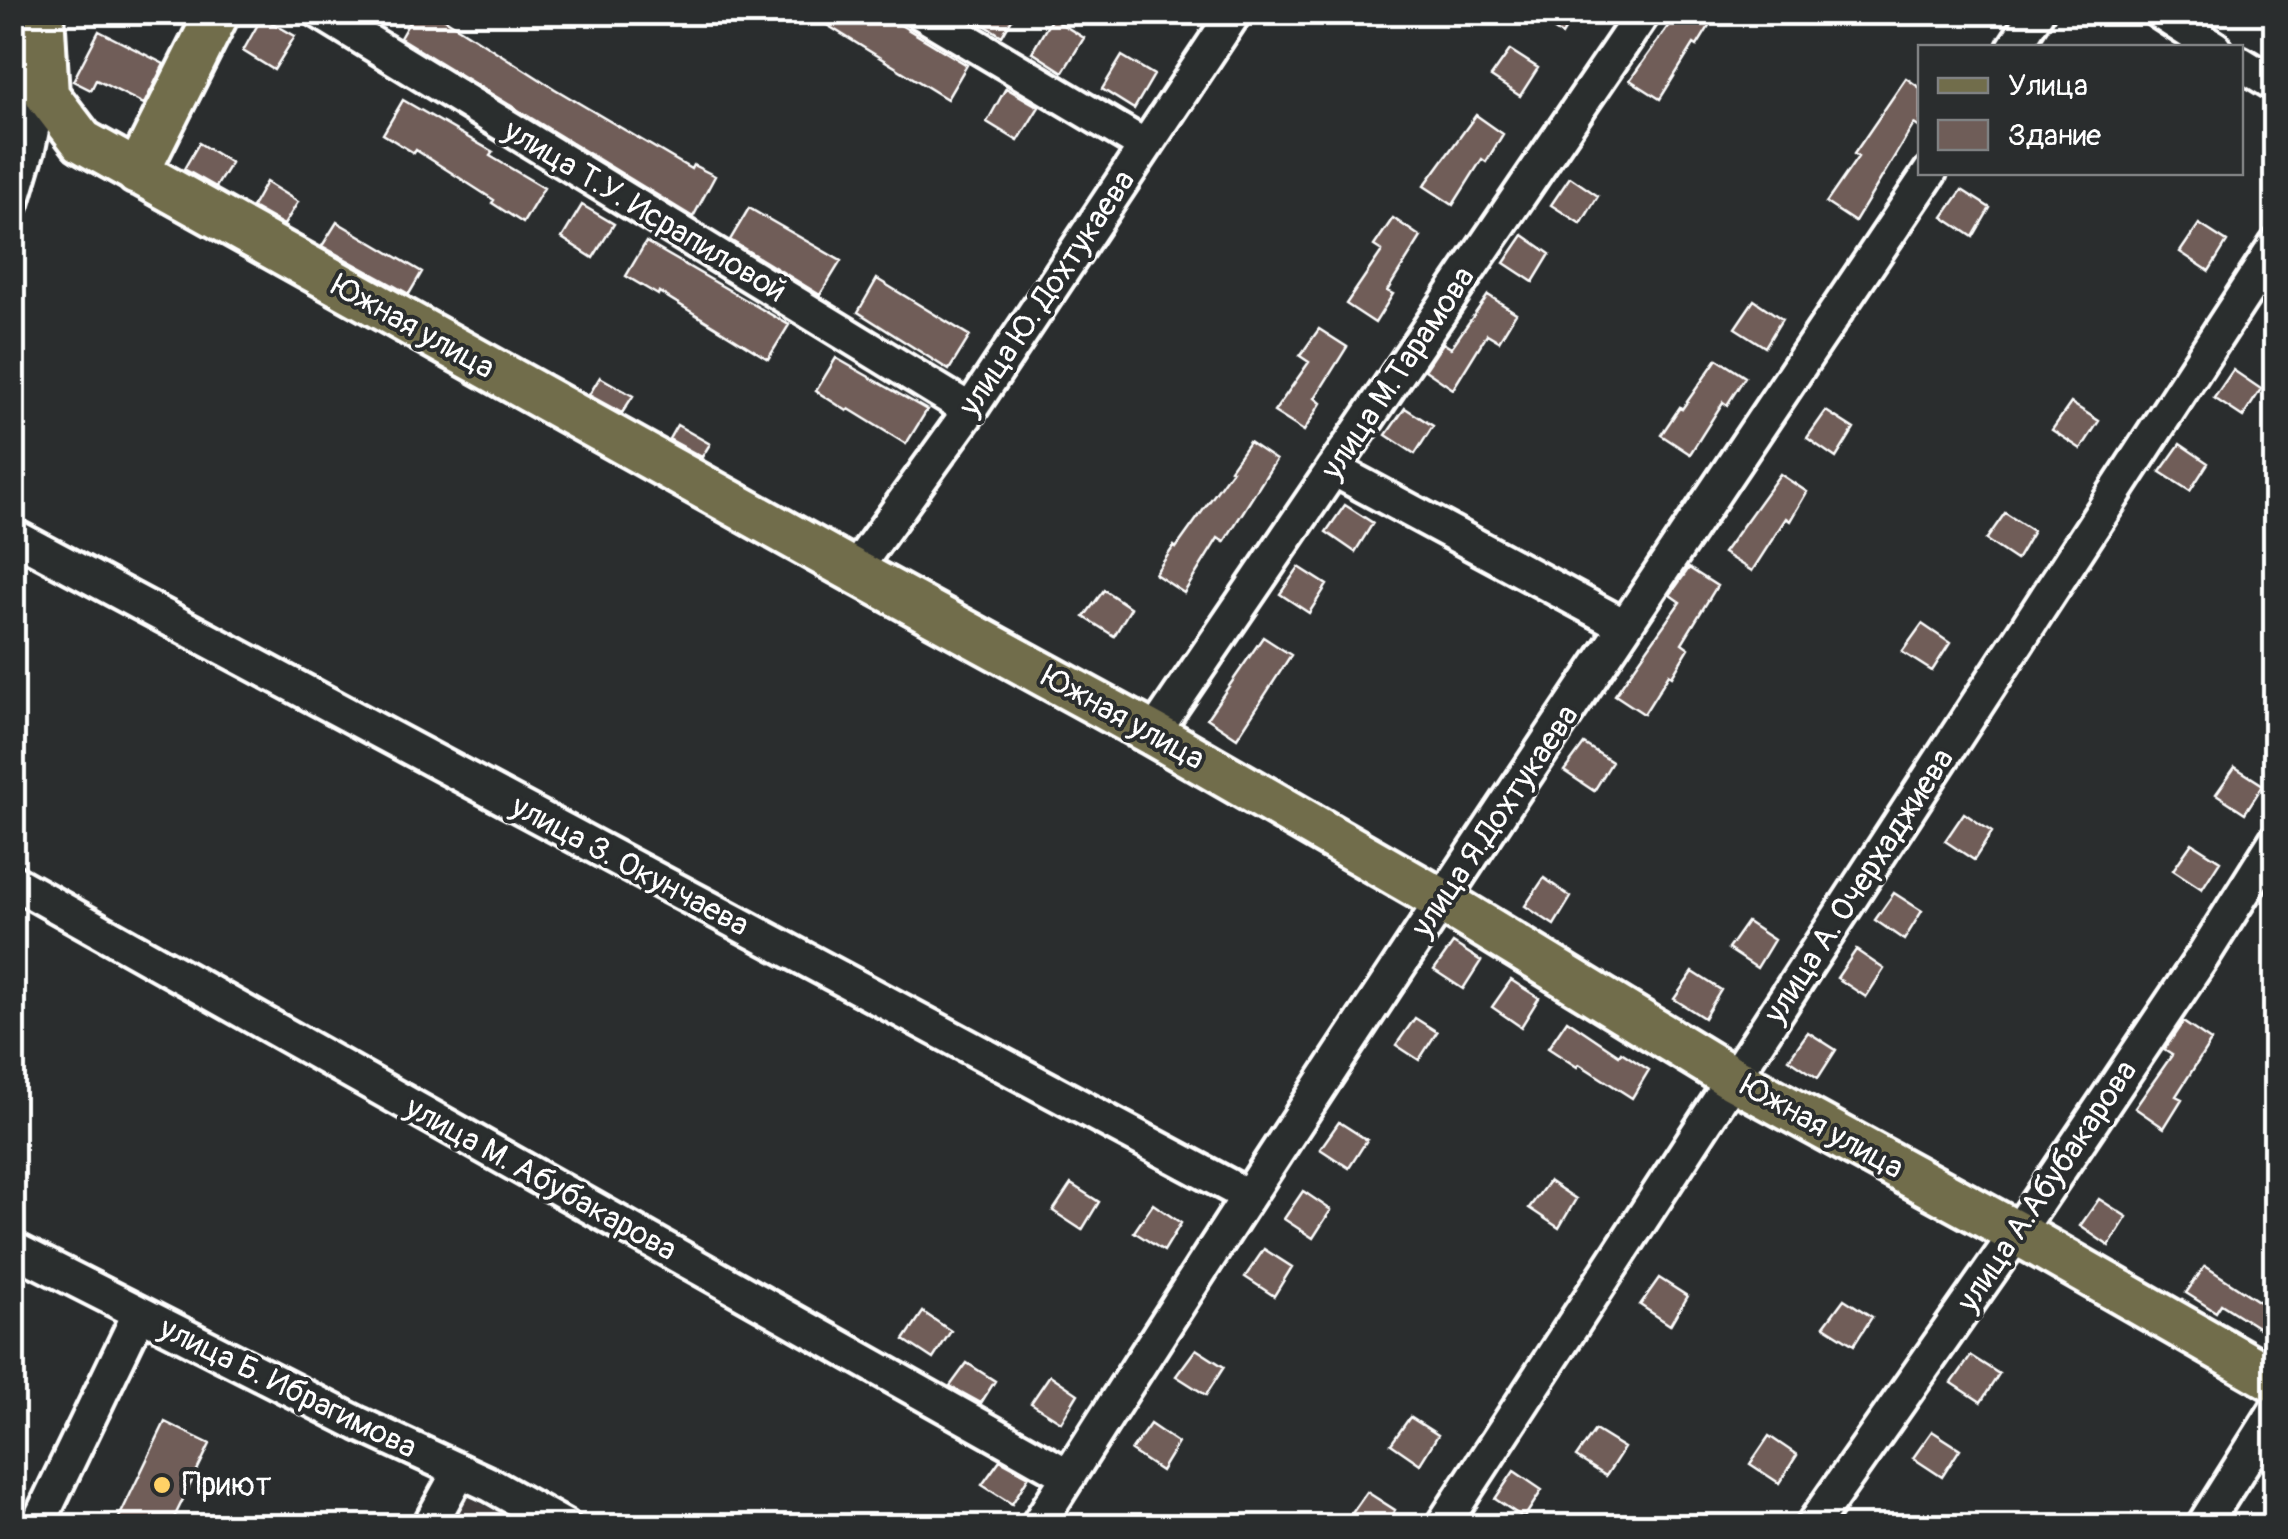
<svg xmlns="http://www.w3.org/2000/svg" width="2288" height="1539" font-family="Pangolin,sans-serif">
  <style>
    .built { fill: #3f3b3b }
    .building { fill: #6f5d58; stroke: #fff; stroke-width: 2.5 }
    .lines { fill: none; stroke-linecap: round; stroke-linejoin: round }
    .minor-casing { stroke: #fff; stroke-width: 40 }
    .major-casing { stroke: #fff; stroke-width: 50 }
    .minor { stroke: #2a2d2e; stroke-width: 32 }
    .major { stroke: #716d4b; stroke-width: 42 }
    .poi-dot { fill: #ffd166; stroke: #2a2d2e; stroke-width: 4 }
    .labels { text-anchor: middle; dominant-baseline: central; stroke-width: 8; stroke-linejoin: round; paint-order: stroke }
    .street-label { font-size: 32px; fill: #fff; stroke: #2a2d2e }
    .poi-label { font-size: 32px; fill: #fff; stroke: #2a2d2e; text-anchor: start }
  </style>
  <rect width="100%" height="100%" fill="#2a2d2e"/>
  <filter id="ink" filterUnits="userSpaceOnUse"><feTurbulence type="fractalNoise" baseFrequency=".01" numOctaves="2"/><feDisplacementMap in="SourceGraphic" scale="20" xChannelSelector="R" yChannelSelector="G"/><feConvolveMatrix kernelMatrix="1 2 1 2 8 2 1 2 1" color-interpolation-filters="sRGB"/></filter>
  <g filter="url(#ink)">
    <!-- built -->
    <path class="built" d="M 463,1494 L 525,1526 L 446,1526 Z"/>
    <!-- building -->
    <path class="building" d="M 415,12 L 434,12 L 555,89 L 691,169 L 693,165 L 715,176 L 693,217 L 400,38 Z
      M 806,12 L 879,12 L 967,65 L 947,99 Z
      M 964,12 L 1016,12 L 1002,36 Z
      M 1528,12 L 1576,12 L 1562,35 Z
      M 1678,12 L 1718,12 L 1697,46 L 1694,44 L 1660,99 L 1630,80 Z
      M 262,17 L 295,36 L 274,70 L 243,51 Z
      M 1052,18 L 1084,38 L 1063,72 L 1032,52 Z
      M 99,31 L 164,64 L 144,104 L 96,80 L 91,90 L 73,81 Z
      M 1510,50 L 1538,68 L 1520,96 L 1491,77 Z
      M 1122,56 L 1154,75 L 1134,109 L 1102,89 Z
      M 1906,78 L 1920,88 L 1920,128 L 1914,124 L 1855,222 L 1826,203 L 1858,157 L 1854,154 Z
      M 1006,88 L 1039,107 L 1018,141 L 987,122 Z
      M 403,100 L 493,152 L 490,156 L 544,188 L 523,223 L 492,203 L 494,200 L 416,150 L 414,153 L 383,134 Z
      M 1476,115 L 1503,134 L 1486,162 L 1482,159 L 1453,205 L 1424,186 Z
      M 199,143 L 231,163 L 216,187 L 184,169 Z
      M 1570,177 L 1598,196 L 1581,224 L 1551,205 Z
      M 266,182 L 298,202 L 284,225 L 252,207 Z
      M 1962,190 L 1990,208 L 1973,237 L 1943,217 Z
      M 582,205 L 614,224 L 593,258 L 562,238 Z
      M 749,208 L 841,261 L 820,295 L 730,240 Z
      M 1393,218 L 1421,237 L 1387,291 L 1393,294 L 1375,323 L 1346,304 L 1382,251 L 1374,246 Z
      M 337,222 L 422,272 L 409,294 L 322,246 Z
      M 2199,224 L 2227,242 L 2209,271 L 2180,252 Z
      M 1523,235 L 1550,254 L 1533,282 L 1504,263 Z
      M 646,242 L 789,325 L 768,359 L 659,292 L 658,295 L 626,276 Z
      M 877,279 L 970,336 L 949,370 L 858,312 Z
      M 1488,295 L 1516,313 L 1499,341 L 1487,334 L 1453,389 L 1425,370 L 1443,343 L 1451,348 Z
      M 1754,300 L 1782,319 L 1765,347 L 1735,328 Z
      M 1319,329 L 1347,347 L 1315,398 L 1321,403 L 1304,431 L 1274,412 L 1309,362 L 1300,356 Z
      M 836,358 L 927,410 L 906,444 L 849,409 L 847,411 L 816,391 Z
      M 1717,359 L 1745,377 L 1727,405 L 1723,402 L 1690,454 L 1661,435 L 1680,407 L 1682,409 Z
      M 2233,370 L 2261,389 L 2243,417 L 2214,398 Z
      M 600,377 L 633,396 L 622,413 L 589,395 Z
      M 2071,403 L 2099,421 L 2081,449 L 2052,430 Z
      M 1405,408 L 1433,426 L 1415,454 L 1386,435 Z
      M 1826,411 L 1854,429 L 1836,458 L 1807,438 Z
      M 677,425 L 710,444 L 702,457 L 669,439 Z
      M 1249,442 L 1276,460 L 1224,542 L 1218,538 L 1184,593 L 1155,574 L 1174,546 L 1176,548 L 1232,470 L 1230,469 Z
      M 2180,444 L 2208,463 L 2190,491 L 2160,472 Z
      M 1780,474 L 1807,492 L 1790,521 L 1786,518 L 1752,571 L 1723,553 Z
      M 1345,505 L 1373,523 L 1355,552 L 1326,532 Z
      M 2005,513 L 2033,531 L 2016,560 L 1986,540 Z
      M 1299,567 L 1327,585 L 1309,613 L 1280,594 Z
      M 1689,568 L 1717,586 L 1682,643 L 1689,648 L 1672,676 L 1669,674 L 1644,714 L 1615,695 L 1680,602 L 1670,595 Z
      M 1104,590 L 1131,608 L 1114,636 L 1084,617 Z
      M 1922,624 L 1950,643 L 1932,671 L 1902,652 Z
      M 1263,637 L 1291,655 L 1237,738 L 1207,718 Z
      M 1584,744 L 1612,762 L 1594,791 L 1564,771 Z
      M 2235,767 L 2263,785 L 2245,813 L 2216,794 Z
      M 1964,813 L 1992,832 L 1974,860 L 1945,841 Z
      M 2192,843 L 2220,861 L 2202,889 L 2173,870 Z
      M 1544,878 L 1571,897 L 1554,925 L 1525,906 Z
      M 1894,893 L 1922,911 L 1904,940 L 1875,920 Z
      M 1747,922 L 1774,940 L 1757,968 L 1728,949 Z
      M 1453,943 L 1481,961 L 1463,989 L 1434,970 Z
      M 1856,950 L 1884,969 L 1866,997 L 1837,978 Z
      M 1693,972 L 1721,990 L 1704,1018 L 1674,999 Z
      M 1511,980 L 1539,998 L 1521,1027 L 1492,1007 Z
      M 1415,1018 L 1437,1032 L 1419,1060 L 1396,1045 Z
      M 1567,1020 L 1619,1055 L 1621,1052 L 1649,1070 L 1632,1098 L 1579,1064 L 1577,1067 L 1548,1048 Z
      M 2183,1022 L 2211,1041 L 2176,1096 L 2182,1099 L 2164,1128 L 2135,1108 L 2172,1055 L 2164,1050 Z
      M 1808,1032 L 1836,1050 L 1818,1078 L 1789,1059 Z
      M 1339,1122 L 1367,1140 L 1349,1168 L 1320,1149 Z
      M 1549,1181 L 1576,1199 L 1559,1228 L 1529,1208 Z
      M 1071,1184 L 1099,1202 L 1082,1230 L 1053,1211 Z
      M 1303,1191 L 1331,1210 L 1313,1238 L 1284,1219 Z
      M 2099,1199 L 2127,1217 L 2109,1246 L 2080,1226 Z
      M 1153,1204 L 1181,1223 L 1164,1251 L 1134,1232 Z
      M 1264,1249 L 1292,1267 L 1274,1296 L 1245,1277 Z
      M 2205,1266 L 2260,1302 L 2276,1280 L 2276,1339 L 2221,1304 L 2216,1312 L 2186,1293 Z
      M 1659,1278 L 1687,1296 L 1670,1325 L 1640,1305 Z
      M 1844,1299 L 1872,1317 L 1854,1345 L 1824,1326 Z
      M 923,1312 L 951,1331 L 933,1359 L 904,1340 Z
      M 1196,1349 L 1224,1367 L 1206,1395 L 1176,1376 Z
      M 1971,1356 L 1999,1374 L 1981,1402 L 1952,1383 Z
      M 967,1363 L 995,1381 L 981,1403 L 950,1386 Z
      M 1050,1375 L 1078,1394 L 1061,1422 L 1031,1403 Z
      M 1410,1417 L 1438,1435 L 1420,1464 L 1391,1444 Z
      M 165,1422 L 210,1444 L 170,1526 L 115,1526 Z
      M 1150,1424 L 1178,1443 L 1161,1471 L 1131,1451 Z
      M 1595,1430 L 1624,1448 L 1606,1476 L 1576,1457 Z
      M 1932,1431 L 1960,1449 L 1942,1477 L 1913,1458 Z
      M 1769,1436 L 1797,1455 L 1779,1483 L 1750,1464 Z
      M 1000,1460 L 1029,1476 L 1012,1504 L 982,1485 Z
      M 1514,1471 L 1542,1490 L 1524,1518 L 1495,1499 Z
      M 1367,1492 L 1395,1510 L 1385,1526 L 1359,1526 L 1348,1519 Z"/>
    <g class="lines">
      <defs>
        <path id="minor" d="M 320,12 L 970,410
          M 920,12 L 1145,146
          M 2159,12 L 2215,48
          M 2014,48 L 2037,12
          M 2240,63 L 2276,85
          M 12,203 L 28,149 L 44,71
          M 1333,469 L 1625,626
          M 12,535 L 1248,1196
          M 854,571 L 970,410 L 1235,12
          M 1153,734 L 1644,12
          M 12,881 L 1069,1476
          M 12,1248 L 359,1424 L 491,1485 L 564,1526
          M 37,1526 L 139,1314
          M 429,1526 L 459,1472
          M 1037,1526 C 1325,1069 1628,621 1930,172
          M 1442,1526 L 2276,245
          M 1812,1526 L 2017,1233 L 2203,956 L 2276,840
          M 2203,1526 L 2276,1410"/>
        <path id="major" d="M 42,12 L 47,95 L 82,141 L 854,571 L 1153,734 L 1441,900 L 1734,1079 L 2033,1242 L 2276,1381
          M 137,173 L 218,12"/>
      </defs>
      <!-- minor casing -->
      <use href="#minor" class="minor-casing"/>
      <!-- major casing -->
      <use href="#major" class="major-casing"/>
      <!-- minor -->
      <use href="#minor" class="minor"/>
      <!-- major -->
      <use href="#major" class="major"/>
    </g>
  </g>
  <!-- markers -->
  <circle class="poi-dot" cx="162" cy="1485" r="10"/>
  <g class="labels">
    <!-- street labels -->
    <g class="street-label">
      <text transform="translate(645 211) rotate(31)">улица Т.У. Исрапиловой</text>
      <text transform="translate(1047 293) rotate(-56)">улица Ю. Дохтукаева</text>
      <text transform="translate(413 327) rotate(29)">Южная улица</text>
      <text transform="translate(1398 373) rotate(-56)">улица М.Тарамова</text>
      <text transform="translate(1123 718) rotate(29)">Южная улица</text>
      <text transform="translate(1495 821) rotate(-56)">улица Я.Дохтукаева</text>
      <text transform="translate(630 866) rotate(28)">улица З. Окунчаева</text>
      <text transform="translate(1859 886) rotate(-57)">улица А. Очерхаджиева</text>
      <text transform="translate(1822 1127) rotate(29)">Южная улица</text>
      <text transform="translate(541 1179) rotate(29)">улица М. Абубакарова</text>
      <text transform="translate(2047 1186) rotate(-56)">улица А.Абубакарова</text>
      <text transform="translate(288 1388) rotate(26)">улица Б. Ибрагимова</text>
    </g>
    <!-- poi labels -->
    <g class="poi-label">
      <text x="182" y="1485">Приют</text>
    </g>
  </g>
  <!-- margin -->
  <rect width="2288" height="1539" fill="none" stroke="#2a2d2e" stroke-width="50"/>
  <rect x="25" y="25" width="2238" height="1489" fill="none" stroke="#fff" stroke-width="4" filter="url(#ink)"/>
  <!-- legend -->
  <rect x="1918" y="45" width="325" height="130" fill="#2a2d2e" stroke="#7f8182" stroke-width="2.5"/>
  <rect x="1938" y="78" width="50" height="15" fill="#716d4b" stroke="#7f8182" stroke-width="2.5"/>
  <text x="2008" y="95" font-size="30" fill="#ffffff">Улица</text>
  <rect x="1938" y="120" width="50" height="30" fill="#6f5d58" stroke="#7f8182" stroke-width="2.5"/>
  <text x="2008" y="145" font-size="30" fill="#ffffff">Здание</text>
</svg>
